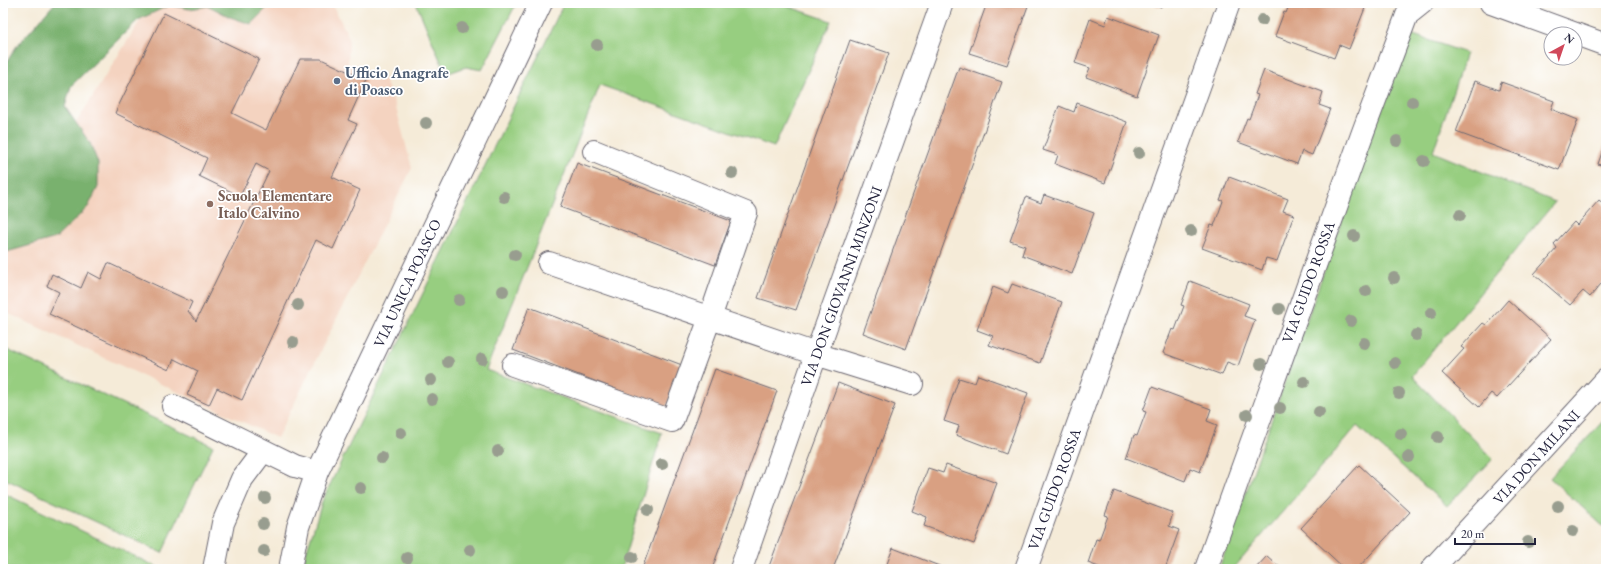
<svg xmlns="http://www.w3.org/2000/svg" width="1609" height="572" font-family="'EB Garamond',serif">
  <style>
    .built { fill: #f4d3c0 }
    .green { fill: #97ce80; stroke: #5c785e }
    .forest { fill: #79b16e; stroke: #4e6a54 }
    .building { fill: #d9a082 }
    .lines { fill: none; stroke-linecap: round; stroke-linejoin: round }
    .minor-casing { stroke: #6c6872; stroke-width: 24 }
    .minor { stroke: #fff; stroke-width: 22 }
    .tree { fill: #989d8f }
    .service-dot { fill: #5c6f8a; stroke: #fff; stroke-width: 1.5 }
    .education-dot { fill: #8d6e63; stroke: #fff; stroke-width: 1.5 }
    .labels { text-anchor: middle; dominant-baseline: central; stroke-width: 3.5; stroke-linejoin: round; paint-order: stroke }
    .service-label { font-size: 15px; font-weight: bold; fill: #4e5e75; stroke: #fff; text-anchor: start }
    .education-label { font-size: 15px; font-weight: bold; fill: #785e54; stroke: #fff; text-anchor: start }
    .street-label { font-size: 15px; fill: #22223b; stroke: #fff }
  </style>
  <rect width="100%" height="100%" fill="#fff"/>
  <filter id="ink" filterUnits="userSpaceOnUse"><feTurbulence type="fractalNoise" baseFrequency=".025" numOctaves="2"/><feDisplacementMap in="SourceGraphic" scale="8" xChannelSelector="R" yChannelSelector="G"/><feConvolveMatrix kernelMatrix="1 2 1 2 8 2 1 2 1" color-interpolation-filters="sRGB"/></filter>
  <filter id="wash" filterUnits="userSpaceOnUse"><feTurbulence type="fractalNoise" baseFrequency=".012" numOctaves="4" result="noise"/><feDisplacementMap in="SourceGraphic" scale="16" xChannelSelector="R" yChannelSelector="G"/><feGaussianBlur stdDeviation="0.9" result="paint"/><feColorMatrix in="noise" values="0 0 0 0 0 0 0 0 0 0 0 0 0 0 0 0 0 1.4 0 .05"/><feComposite in="paint" operator="in"/></filter>
  <g filter="url(#wash)">
    <rect width="100%" height="100%" fill="#f5ebd8"/>
    <!-- built -->
    <path class="built" d="M 180,3 L 332,3 L 349,38 L 348,64 L 383,76 L 395,104 L 412,168 L 277,438 L 3,311 L 3,240 L 146,11 Z"/>
    <!-- green -->
    <path class="green" d="M 416,3 L 513,3 L 516,4 L 482,70 L 466,67 L 446,74 Z
      M 564,3 L 778,3 L 831,21 L 774,147 L 600,85 L 486,370 L 662,433 L 621,569 L 450,569 L 350,567 L 350,569 L 304,569 L 305,556 L 323,499 Z
      M 1408,33 L 1466,53 L 1433,152 L 1555,202 L 1412,376 L 1493,459 L 1447,506 L 1357,426 L 1233,569 L 1219,569 Z
      M 3,348 L 213,446 L 162,553 L 3,478 Z
      M 1606,418 L 1606,525 L 1604,527 L 1550,478 Z
      M 3,493 L 161,569 L 3,569 Z"/>
    <!-- forest -->
    <path class="forest" d="M 55,3 L 272,3 L 251,24 L 230,17 L 209,6 L 189,9 L 170,5 L 138,20 L 71,86 L 65,107 L 90,143 L 98,163 L 98,187 L 88,207 L 56,238 L 3,253 L 3,68 L 16,47 Z"/>
    <g id="blocks">
      <!-- building -->
      <path class="building" d="M 919,3 L 931,3 L 929,7 Z
        M 987,3 L 1029,3 L 1007,65 L 969,53 Z
        M 1151,3 L 1163,3 L 1161,7 Z
        M 1290,3 L 1367,3 L 1349,49 L 1339,45 L 1334,58 L 1275,36 L 1284,12 L 1286,13 Z
        M 164,13 L 259,59 L 232,113 L 266,130 L 300,59 L 321,59 L 366,80 L 348,120 L 357,124 L 332,177 L 360,190 L 333,249 L 316,240 L 242,400 L 217,388 L 209,405 L 187,395 L 198,371 L 174,359 L 169,370 L 49,314 L 59,292 L 47,286 L 52,274 L 81,288 L 88,272 L 101,279 L 108,263 L 192,302 L 188,311 L 196,321 L 269,171 L 256,164 L 240,196 L 199,176 L 207,158 L 115,113 Z
        M 1108,16 L 1159,35 L 1137,96 L 1086,77 L 1090,68 L 1075,63 L 1090,19 L 1105,25 Z
        M 850,40 L 889,53 L 796,310 L 758,298 Z
        M 959,67 L 1002,82 L 906,349 L 863,333 Z
        M 1264,70 L 1323,92 L 1319,105 L 1330,109 L 1312,155 L 1302,151 L 1297,164 L 1238,142 L 1247,118 L 1249,119 L 1258,95 L 1255,94 Z
        M 1475,81 L 1499,90 L 1501,82 L 1554,101 L 1551,109 L 1578,120 L 1559,170 L 1456,132 Z
        M 1077,103 L 1127,122 L 1105,183 L 1055,164 L 1058,155 L 1043,150 L 1059,106 L 1074,112 Z
        M 1606,141 L 1606,167 L 1598,164 Z
        M 577,163 L 731,221 L 715,265 L 560,207 Z
        M 1229,177 L 1288,199 L 1283,211 L 1294,215 L 1277,261 L 1266,258 L 1262,270 L 1202,248 L 1211,225 L 1214,226 L 1223,201 L 1220,200 Z
        M 1044,195 L 1094,213 L 1072,274 L 1022,255 L 1025,246 L 1010,241 L 1026,197 L 1041,203 Z
        M 1599,200 L 1606,206 L 1606,278 L 1590,297 L 1583,291 L 1570,305 L 1534,274 L 1557,248 L 1554,244 L 1574,222 L 1577,225 Z
        M 1190,281 L 1249,304 L 1244,316 L 1255,320 L 1238,366 L 1227,362 L 1222,375 L 1163,353 L 1172,329 L 1175,330 L 1184,306 L 1181,305 Z
        M 1012,284 L 1062,302 L 1040,363 L 989,345 L 993,336 L 977,330 L 993,287 L 1008,293 Z
        M 1508,300 L 1551,339 L 1497,398 L 1491,393 L 1479,407 L 1442,373 L 1464,349 L 1461,347 L 1483,323 L 1486,325 Z
        M 529,307 L 682,365 L 666,408 L 513,350 Z
        M 715,369 L 777,391 L 712,569 L 642,569 Z
        M 978,375 L 1028,393 L 1006,454 L 956,435 L 959,426 L 944,421 L 959,378 L 975,383 Z
        M 838,383 L 895,405 L 833,569 L 768,569 Z
        M 1152,387 L 1211,409 L 1207,421 L 1217,425 L 1200,472 L 1190,468 L 1185,481 L 1126,458 L 1134,435 L 1137,436 L 1146,412 L 1143,411 Z
        M 946,465 L 997,483 L 974,544 L 924,526 L 927,517 L 912,511 L 928,468 L 943,473 Z
        M 1359,465 L 1410,512 L 1357,569 L 1345,569 L 1301,528 Z
        M 1114,491 L 1173,513 L 1169,526 L 1179,530 L 1165,569 L 1104,569 L 1088,563 L 1096,539 L 1099,540 L 1108,516 L 1105,515 Z
        M 893,548 L 947,569 L 885,569 Z
        M 1267,556 L 1282,569 L 1255,569 Z"/>
    </g>
  </g>
  <g filter="url(#ink)">
    <use href="#blocks" fill-opacity="0" stroke="#6c6872" stroke-width="1"/>
    <g class="lines">
      <defs>
        <path id="minor" d="M 1491,3 L 1606,45
          M 549,263 L 816,354 L 912,384
          M 513,365 L 672,421 L 710,318 L 746,213 L 594,151
          M 173,406 L 295,466 L 317,472
          M 214,569 L 223,523 L 242,479 L 263,451
          M 290,569 L 298,527 L 317,472 L 541,3
          M 741,569 L 818,349 L 942,3
          M 1026,569 L 1229,3
          M 1206,569 L 1363,132 L 1407,15 L 1422,3
          M 1432,569 L 1606,380"/>
      </defs>
      <!-- minor casing -->
      <use href="#minor" class="minor-casing"/>
      <!-- minor -->
      <use href="#minor" class="minor"/>
    </g>
    <!-- trees -->
    <g class="tree">
      <circle cx="1262" cy="20" r="6"/>
      <circle cx="462" cy="28" r="6"/>
      <circle cx="597" cy="45" r="6"/>
      <circle cx="1412" cy="102" r="6"/>
      <circle cx="426" cy="123" r="6"/>
      <circle cx="1397" cy="141" r="6"/>
      <circle cx="1139" cy="153" r="6"/>
      <circle cx="1424" cy="161" r="6"/>
      <circle cx="732" cy="173" r="6"/>
      <circle cx="504" cy="197" r="6"/>
      <circle cx="1460" cy="215" r="6"/>
      <circle cx="1191" cy="231" r="6"/>
      <circle cx="1354" cy="236" r="6"/>
      <circle cx="515" cy="255" r="6"/>
      <circle cx="1394" cy="278" r="6"/>
      <circle cx="503" cy="291" r="6"/>
      <circle cx="1366" cy="291" r="6"/>
      <circle cx="459" cy="300" r="6"/>
      <circle cx="298" cy="305" r="6"/>
      <circle cx="1279" cy="309" r="6"/>
      <circle cx="1431" cy="313" r="6"/>
      <circle cx="1351" cy="321" r="6"/>
      <circle cx="1416" cy="335" r="6"/>
      <circle cx="293" cy="342" r="6"/>
      <circle cx="1364" cy="343" r="6"/>
      <circle cx="482" cy="359" r="6"/>
      <circle cx="448" cy="362" r="6"/>
      <circle cx="1395" cy="363" r="6"/>
      <circle cx="1261" cy="364" r="6"/>
      <circle cx="431" cy="380" r="6"/>
      <circle cx="1304" cy="382" r="6"/>
      <circle cx="1399" cy="393" r="6"/>
      <circle cx="432" cy="399" r="6"/>
      <circle cx="1280" cy="408" r="6"/>
      <circle cx="1319" cy="412" r="6"/>
      <circle cx="1247" cy="415" r="6"/>
      <circle cx="401" cy="433" r="6"/>
      <circle cx="1401" cy="434" r="6"/>
      <circle cx="1438" cy="437" r="6"/>
      <circle cx="498" cy="451" r="6"/>
      <circle cx="1409" cy="457" r="6"/>
      <circle cx="382" cy="458" r="6"/>
      <circle cx="662" cy="464" r="6"/>
      <circle cx="361" cy="488" r="6"/>
      <circle cx="265" cy="498" r="6"/>
      <circle cx="1558" cy="506" r="6"/>
      <circle cx="648" cy="510" r="6"/>
      <circle cx="263" cy="524" r="6"/>
      <circle cx="1573" cy="531" r="6"/>
      <circle cx="1528" cy="542" r="6"/>
      <circle cx="470" cy="550" r="6"/>
      <circle cx="264" cy="551" r="6"/>
      <circle cx="632" cy="557" r="6"/>
      <circle cx="407" cy="558" r="6"/>
    </g>
  </g>
  <!-- markers -->
  <circle class="service-dot" cx="337" cy="81" r="4"/>
  <circle class="education-dot" cx="210" cy="204" r="4"/>
  <g class="labels">
    <!-- service labels -->
    <g class="service-label">
      <text x="345" y="72">Ufficio Anagrafe<tspan x="345" dy="17">di Poasco</tspan></text>
    </g>
    <!-- education labels -->
    <g class="education-label">
      <text x="218" y="195">Scuola Elementare<tspan x="218" dy="17">Italo Calvino</tspan></text>
    </g>
    <!-- street labels -->
    <g class="street-label">
      <text transform="translate(1308 282) rotate(-70)">VIA GUIDO ROSSA</text>
      <text transform="translate(407 283) rotate(-65)">VIA UNICA POASCO</text>
      <text transform="translate(841 286) rotate(-70)">VIA DON GIOVANNI MINZONI</text>
      <text transform="translate(1536 457) rotate(-48)">VIA DON MILANI</text>
      <text transform="translate(1054 489) rotate(-70)">VIA GUIDO ROSSA</text>
    </g>
  </g>
  <!-- margin -->
  <rect width="1609" height="572" fill="none" stroke="#fff" stroke-width="16"/>
  <!-- north arrow -->
  <g transform="translate(1563 46) rotate(40)"><circle r="19" fill="#ffffff" stroke="#a7a7b1"/>
  <path d="M0-3L7 15L0 10L-7 15Z" fill="#d1495b"/>
  <text y="-6" font-size="11" font-weight="bold" text-anchor="middle" fill="#22223b">N</text>
  </g>
  <!-- scale -->
  <path d="M1455 538v6h80v-6" fill="none" stroke="#22223b" stroke-width="2"/>
  <text x="1461" y="538" font-size="12" fill="#22223b" stroke="#ffffff" stroke-width="3" paint-order="stroke">20 m</text>
</svg>
